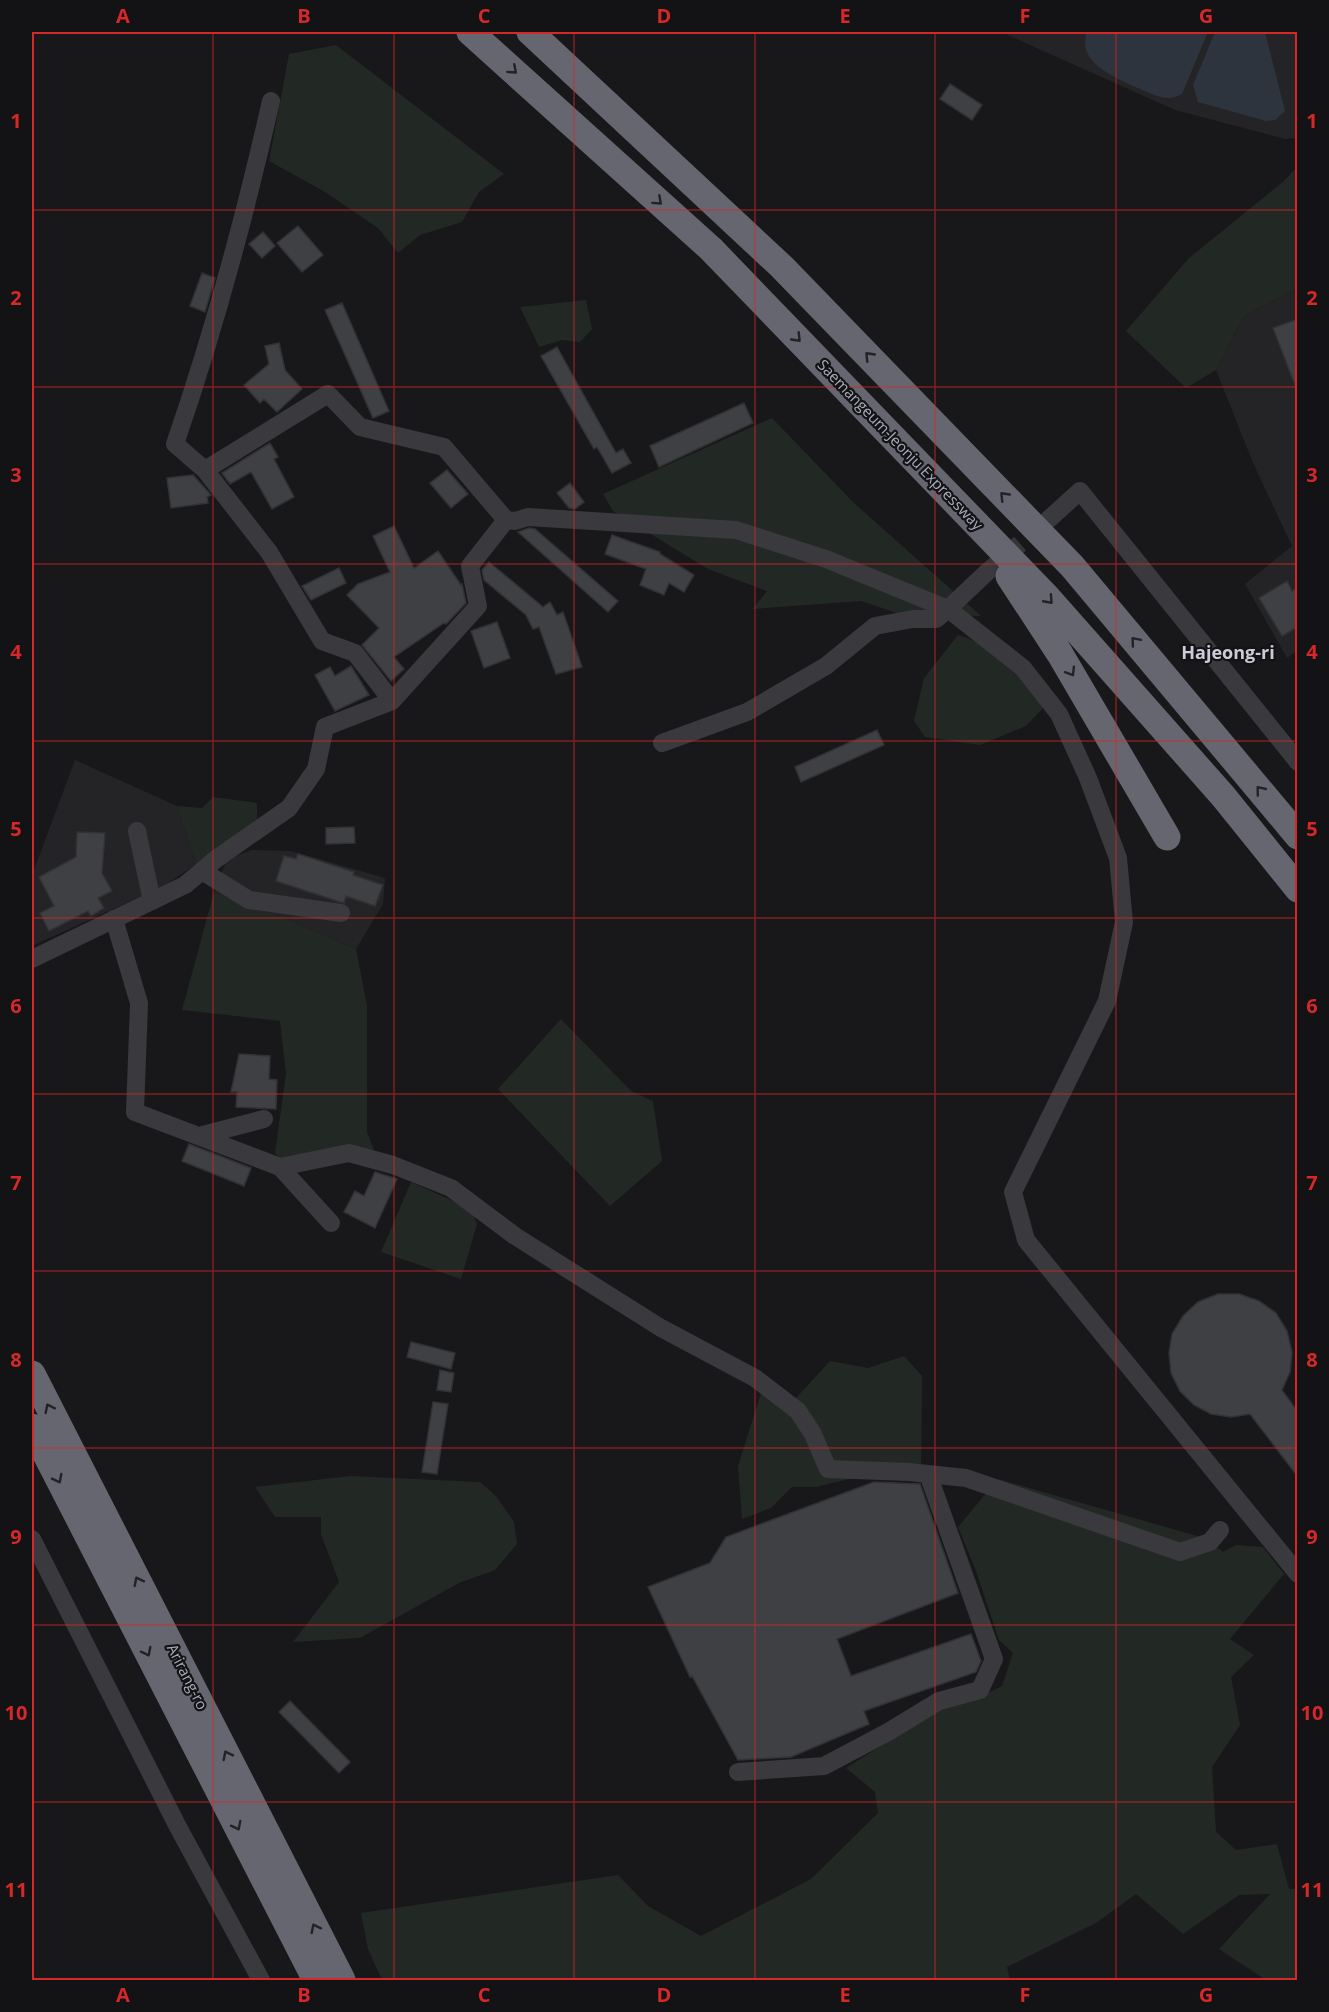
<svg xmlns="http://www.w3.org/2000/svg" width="1329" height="2012" font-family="'Open Sans',sans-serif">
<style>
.built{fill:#242426}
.green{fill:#222924}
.water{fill:#2e343d}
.building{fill:#3f4043;stroke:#323235;stroke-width:1.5}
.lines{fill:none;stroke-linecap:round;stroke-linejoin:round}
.minor-tunnel{stroke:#35353a;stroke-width:18;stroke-dasharray:18 9;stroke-linecap:butt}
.minor{stroke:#39393e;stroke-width:18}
.highway{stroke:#65666f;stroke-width:27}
.oneway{stroke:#232327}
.grid{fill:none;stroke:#d62828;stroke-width:1.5;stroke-opacity:0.55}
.labels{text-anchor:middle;stroke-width:4.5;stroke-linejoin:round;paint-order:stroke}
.street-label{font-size:15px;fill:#aaacb9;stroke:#131215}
.quarter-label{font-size:18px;font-weight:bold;fill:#cbccd5;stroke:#131215}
.neatline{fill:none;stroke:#d62828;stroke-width:2}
.grid-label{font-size:20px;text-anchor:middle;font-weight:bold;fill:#d62828}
</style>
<rect width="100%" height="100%" fill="#18171a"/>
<!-- built -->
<path class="built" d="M 1001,32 L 1297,32 L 1297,138 L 1285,139 L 1175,110 Z
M 1297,288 L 1298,650 L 1287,658 L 1245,584 L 1292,546 L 1253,463 L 1216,370 L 1244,316 Z
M 75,760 L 177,806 L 196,864 L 164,886 L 32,946 L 32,875 Z
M 252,850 L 291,851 L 385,878 L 383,904 L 356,949 L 289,920 L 214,892 L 227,859 Z"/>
<!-- green -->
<path class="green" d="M 336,45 L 504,174 L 479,192 L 462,222 L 420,235 L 398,253 L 378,228 L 325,192 L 269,161 L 289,54 Z
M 1297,167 L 1297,288 L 1244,316 L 1216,370 L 1186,388 L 1126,331 L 1189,258 L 1284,181 Z
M 586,300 L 592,329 L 580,342 L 562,340 L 539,347 L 520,307 Z
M 772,418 L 855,504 L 981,616 L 900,614 L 861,601 L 753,609 L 767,591 L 708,569 L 613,511 L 603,494 Z
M 958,635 C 991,643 1024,680 1046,705 L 1026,726 L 980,745 L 925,737 L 914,721 L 924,678 Z
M 213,797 L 257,803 L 257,821 L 196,864 L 177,806 L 202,808 Z
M 214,892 L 289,920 L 356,949 L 367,1006 L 367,1132 L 374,1150 L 341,1147 L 282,1160 L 275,1153 L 286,1074 L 280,1021 L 182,1010 Z
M 561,1019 L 631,1091 L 653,1101 L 662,1161 L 610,1206 L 498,1089 Z
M 411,1182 L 471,1209 L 477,1224 L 461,1279 L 381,1252 Z
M 904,1356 L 922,1376 L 921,1481 L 853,1478 L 816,1487 L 792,1487 L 771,1508 L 742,1519 L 738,1466 L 762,1390 L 796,1398 L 830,1361 L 868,1368 Z
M 350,1476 L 480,1482 L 496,1496 L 514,1522 L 517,1544 L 495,1570 L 459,1583 L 360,1638 L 293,1642 L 339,1582 L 321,1534 L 321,1517 L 275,1517 L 255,1487 Z
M 998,1479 L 1204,1538 L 1223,1552 L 1236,1545 L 1263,1547 L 1284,1574 L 1230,1639 L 1254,1655 L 1231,1677 L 1240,1725 L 1212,1767 L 1216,1832 L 1236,1850 L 1277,1844 L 1289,1889 L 1297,1889 L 1297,1980 L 1266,1980 L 1219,1949 L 1270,1894 L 1239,1895 L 1183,1934 L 1136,1894 L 1096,1923 L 1007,1967 L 1010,1980 L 382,1980 L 368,1949 L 361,1913 L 618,1875 L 648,1906 L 701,1936 L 811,1879 L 878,1813 L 875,1792 L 846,1768 L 949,1703 L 967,1703 L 1002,1686 L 1013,1653 L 999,1640 L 976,1571 L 958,1527 Z"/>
<!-- water -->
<path class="water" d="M 1087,32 L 1208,32 L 1182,94 C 1178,96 1173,98 1169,98 C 1157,98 1144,90 1133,86 C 1112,76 1076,61 1087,32 Z
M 1215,32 L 1265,32 L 1285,111 L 1275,120 L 1266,121 L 1198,102 L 1193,85 Z"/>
<!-- building -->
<path class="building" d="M 950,84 L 982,105 L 972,120 L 940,99 Z
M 298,226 L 323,255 L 302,272 L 277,243 Z
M 263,232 L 275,246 L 262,258 L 249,244 Z
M 202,273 L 215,278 L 205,312 L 190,306 Z
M 342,303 L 389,411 L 373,418 L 325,310 Z
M 1298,319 L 1298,385 L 1295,385 L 1273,328 Z
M 279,343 L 285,370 L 302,389 L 277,412 L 264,399 L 260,403 L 244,385 L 269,364 L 265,346 Z
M 557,347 L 616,453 L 623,449 L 631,463 L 612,473 L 597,447 L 594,449 L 541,356 Z
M 744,403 L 753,423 L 659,467 L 650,446 Z
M 270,443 L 278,457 L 274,459 L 294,497 L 272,509 L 251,472 L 230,484 L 222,473 Z
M 447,470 L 468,494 L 451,508 L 430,483 Z
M 193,475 L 211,495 L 207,497 L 208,503 L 171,508 L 167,478 Z
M 570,483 L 584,502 L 575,509 L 569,508 L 557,493 Z
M 394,526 L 414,568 L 438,551 L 461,585 L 462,584 L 466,603 L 446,624 L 444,623 L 394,657 L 404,669 L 391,681 L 362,645 L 379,628 L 347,595 L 358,584 L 390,572 L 373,536 Z
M 529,528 L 535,529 L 618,601 L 608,612 L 518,532 Z
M 612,535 L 660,552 L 660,554 L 694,575 L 684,592 L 669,583 L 664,595 L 640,585 L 646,569 L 605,554 Z
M 489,562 L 543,607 L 550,602 L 557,615 L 563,612 L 582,667 L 556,674 L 539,627 L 533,629 L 526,615 L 484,580 L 482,570 Z
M 339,568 L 346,583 L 311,600 L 302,586 Z
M 1287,581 L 1292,591 L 1298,588 L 1298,627 L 1282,636 L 1259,598 Z
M 497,622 L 510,658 L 484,668 L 471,631 Z
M 351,666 L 369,695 L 335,711 L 315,675 L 330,667 L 335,676 Z
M 877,730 L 884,745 L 801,782 L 795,767 Z
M 354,827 L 355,843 L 326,844 L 326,828 Z
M 77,832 L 105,833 L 102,873 L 112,891 L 98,898 L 104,908 L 91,916 L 88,911 L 49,931 L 40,913 L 54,906 L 39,877 L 76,857 Z
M 298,854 L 354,872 L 353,875 L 383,885 L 375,906 L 346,896 L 344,903 L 340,902 L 276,881 L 284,856 L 296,859 Z
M 239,1054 L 270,1056 L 269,1079 L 277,1080 L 276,1109 L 236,1107 L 237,1092 L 231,1092 Z
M 189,1144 L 251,1168 L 244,1186 L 182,1161 Z
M 375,1172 L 397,1179 L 375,1228 L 344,1212 L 355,1191 L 364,1196 Z
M 1218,1294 L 1239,1294 L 1259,1301 L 1276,1313 L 1287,1331 L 1292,1352 L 1290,1372 L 1282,1390 L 1298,1412 L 1298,1477 L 1250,1414 L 1231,1417 L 1211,1414 L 1194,1405 L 1180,1391 L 1171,1373 L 1169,1353 L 1172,1334 L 1183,1316 L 1198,1302 Z
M 411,1342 L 455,1353 L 451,1369 L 407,1357 Z
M 440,1370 L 454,1373 L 451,1392 L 437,1390 Z
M 433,1402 L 448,1404 L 437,1474 L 422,1472 Z
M 874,1482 L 920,1484 L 958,1593 L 837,1639 L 851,1676 L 971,1634 L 981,1661 L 976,1672 L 864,1711 L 869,1724 L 791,1757 L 738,1760 L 692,1676 L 690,1677 L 648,1587 L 710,1563 L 726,1537 Z
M 290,1701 L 350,1762 L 339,1773 L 279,1712 Z"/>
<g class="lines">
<!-- minor-tunnel -->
<path class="minor-tunnel" d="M 986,573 L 1044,523"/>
<!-- minor -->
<path class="minor" d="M 271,101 C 245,216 214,331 175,444 L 205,470 L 269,552 L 322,641 L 355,653 L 392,701
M 205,470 L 328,394 L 360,427 L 444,447 L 506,520
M 1049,519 L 1080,491 L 1298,762
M 662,743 L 747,712 L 826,666 L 875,626 L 913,619 L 936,619 L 948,609 L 1023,668 L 1059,714 L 1088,778 L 1118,858 L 1124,922 L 1107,1001 L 1013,1192 L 1026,1240 L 1298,1574
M 137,831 L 152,901
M 202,871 L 249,900 L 341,913
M 114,919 L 139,1003 L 135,1112 L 280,1167 L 349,1153 L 393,1165 L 451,1188 L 515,1236 L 661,1328 L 755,1378 L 798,1411 L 813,1434 L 828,1469 L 909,1472 L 966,1478 L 1180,1552 L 1210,1542 L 1220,1530
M 32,959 L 185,885 L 216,859 L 289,808 L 316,769 L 325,727 L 392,701 L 478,606 L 470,566 L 506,520 L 515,521 L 528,517 L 736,530 L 826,559 L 948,609 L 986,573
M 199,1136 L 264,1119
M 280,1167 L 331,1223
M 32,1539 L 178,1827 L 261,1980
M 738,1772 L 824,1766 L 888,1732 L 939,1701 L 980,1690 L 994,1659 L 928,1474"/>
<!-- highway -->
<path class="highway" d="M 470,32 L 711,249 L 1047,597 L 1223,796 L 1298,889
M 530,32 L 782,267 L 1072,566 L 1298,836
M 1009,576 L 1060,654 L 1167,837
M 32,1374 L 342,1980
M 32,1427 L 316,1980"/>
</g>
<!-- one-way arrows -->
<defs><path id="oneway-chevron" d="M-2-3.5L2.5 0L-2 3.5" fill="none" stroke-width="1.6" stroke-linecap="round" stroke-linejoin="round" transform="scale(1.5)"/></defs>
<g class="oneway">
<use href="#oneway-chevron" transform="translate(513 70) rotate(42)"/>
<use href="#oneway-chevron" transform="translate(658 201) rotate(42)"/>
<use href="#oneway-chevron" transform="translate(797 338) rotate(46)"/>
<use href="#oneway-chevron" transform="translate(869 356) rotate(-134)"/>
<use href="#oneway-chevron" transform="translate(1004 496) rotate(-134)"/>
<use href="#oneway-chevron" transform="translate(1049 600) rotate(48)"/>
<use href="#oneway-chevron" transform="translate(1135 641) rotate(-130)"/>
<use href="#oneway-chevron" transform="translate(1071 672) rotate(59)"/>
<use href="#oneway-chevron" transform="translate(1260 790) rotate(-129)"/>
<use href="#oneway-chevron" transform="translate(49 1408) rotate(-117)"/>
<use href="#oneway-chevron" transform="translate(58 1479) rotate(63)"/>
<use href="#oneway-chevron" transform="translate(138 1581) rotate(-117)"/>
<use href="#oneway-chevron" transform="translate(147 1652) rotate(63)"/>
<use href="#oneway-chevron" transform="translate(227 1755) rotate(-117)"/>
<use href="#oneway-chevron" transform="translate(237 1826) rotate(63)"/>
<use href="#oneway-chevron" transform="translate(315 1928) rotate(-117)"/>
</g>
<!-- grid -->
<path class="grid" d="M 213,32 L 213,1980M 394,32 L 394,1980M 574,32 L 574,1980M 755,32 L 755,1980M 935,32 L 935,1980M 1116,32 L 1116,1980M 32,210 L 1298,210M 32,387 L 1298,387M 32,564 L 1298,564M 32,741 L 1298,741M 32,918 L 1298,918M 32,1094 L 1298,1094M 32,1271 L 1298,1271M 32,1448 L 1298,1448M 32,1625 L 1298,1625M 32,1802 L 1298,1802"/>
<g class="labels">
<!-- street labels -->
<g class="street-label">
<text transform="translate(900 445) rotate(46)" y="5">Saemangeum-Jeonju Expressway</text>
<text transform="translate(187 1677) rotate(63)" y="5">Arirang-ro</text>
</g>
<!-- quarter labels -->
<g class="quarter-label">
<text x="1228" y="659">Hajeong-ri</text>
</g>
</g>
<!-- border -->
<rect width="1329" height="2012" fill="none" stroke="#131215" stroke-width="66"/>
<rect x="33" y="33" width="1263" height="1946" class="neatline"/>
<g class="grid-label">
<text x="123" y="23">A</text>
<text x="304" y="23">B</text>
<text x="484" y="23">C</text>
<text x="664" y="23">D</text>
<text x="845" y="23">E</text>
<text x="1025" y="23">F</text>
<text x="1206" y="23">G</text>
<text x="16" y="128">1</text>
<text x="1312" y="128">1</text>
<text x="16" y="305">2</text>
<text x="1312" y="305">2</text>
<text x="16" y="482">3</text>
<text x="1312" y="482">3</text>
<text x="16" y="659">4</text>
<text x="1312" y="659">4</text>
<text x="16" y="836">5</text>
<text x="1312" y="836">5</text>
<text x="16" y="1013">6</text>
<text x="1312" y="1013">6</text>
<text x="16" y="1190">7</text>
<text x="1312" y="1190">7</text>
<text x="16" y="1367">8</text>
<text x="1312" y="1367">8</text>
<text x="16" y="1544">9</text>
<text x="1312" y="1544">9</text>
<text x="16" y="1720">10</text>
<text x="1312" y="1720">10</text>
<text x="16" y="1897">11</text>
<text x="1312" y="1897">11</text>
<text x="123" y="2002">A</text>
<text x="304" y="2002">B</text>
<text x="484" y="2002">C</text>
<text x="664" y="2002">D</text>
<text x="845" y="2002">E</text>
<text x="1025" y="2002">F</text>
<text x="1206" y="2002">G</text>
</g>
</svg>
